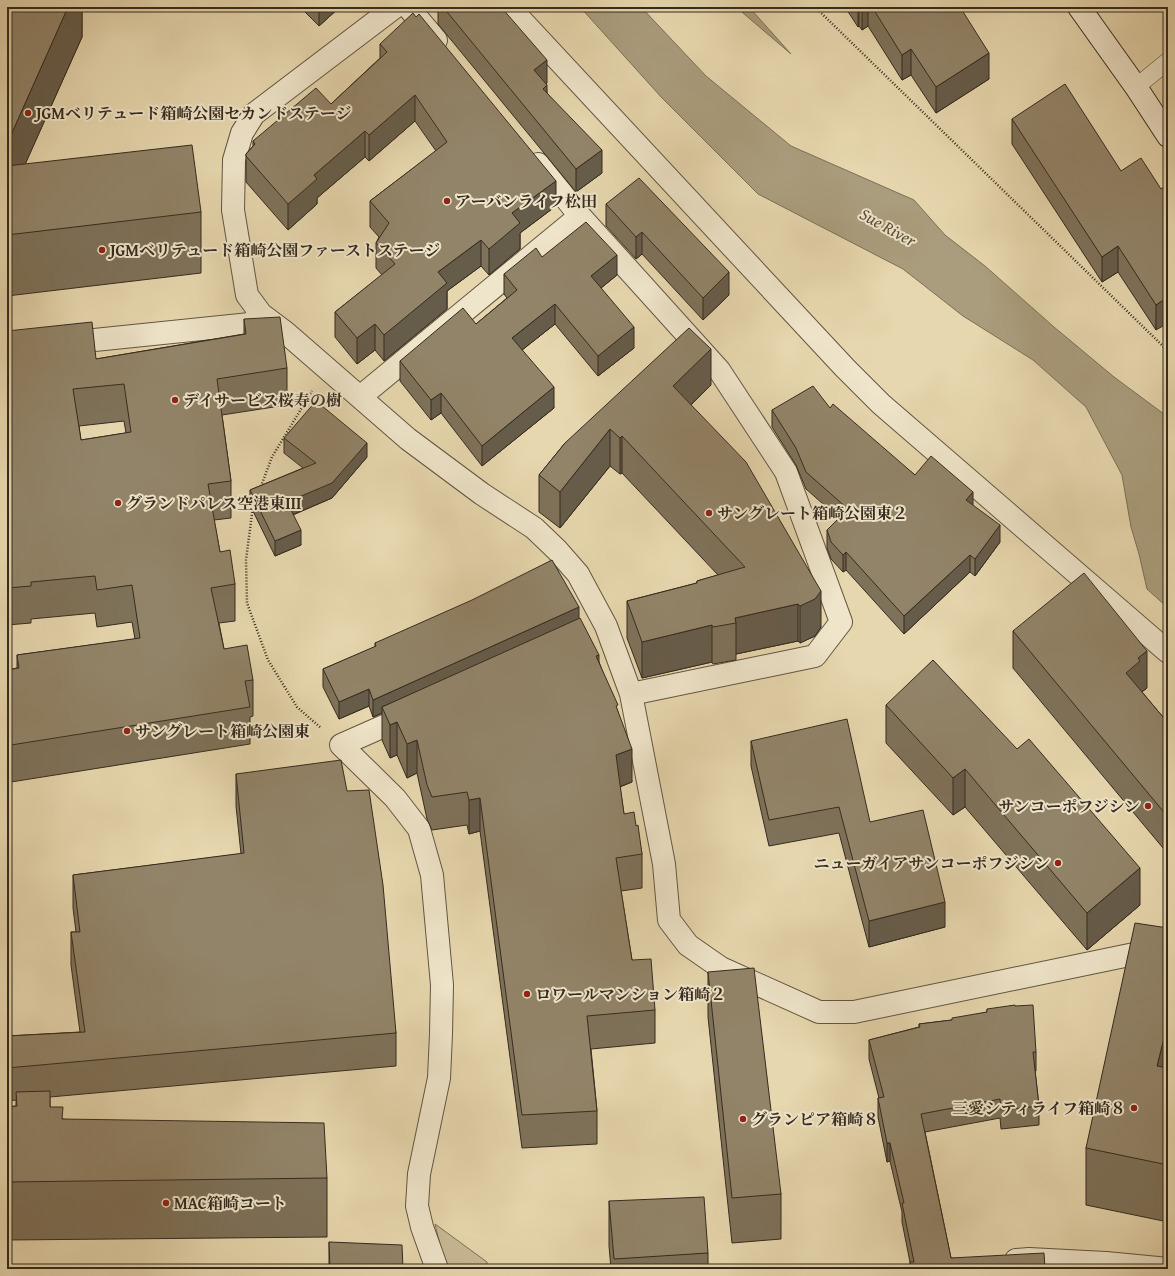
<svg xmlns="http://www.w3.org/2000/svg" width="1175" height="1276" font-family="'Gentium Book Plus','Noto Serif JP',serif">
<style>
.green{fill:#c9ba96;stroke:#7f725a}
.water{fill:#aa9d7d;stroke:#7b6f57}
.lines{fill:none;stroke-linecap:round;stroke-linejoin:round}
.lane-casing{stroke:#625643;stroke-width:18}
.street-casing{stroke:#625643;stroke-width:24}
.secondary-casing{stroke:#352b1f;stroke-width:24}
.path{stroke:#352b1f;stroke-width:2.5;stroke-dasharray:1 2;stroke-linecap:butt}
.lane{stroke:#efe5ca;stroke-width:17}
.street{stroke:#efe5ca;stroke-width:22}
.secondary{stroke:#efe5ca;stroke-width:22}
.wall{fill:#7e725a;stroke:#352b1f;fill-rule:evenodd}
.shaded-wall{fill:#665c4a;stroke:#352b1f}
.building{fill:#928469;stroke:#352b1f;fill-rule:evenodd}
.poi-dot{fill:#8f2418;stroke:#efe5ca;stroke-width:1.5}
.labels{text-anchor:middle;stroke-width:4;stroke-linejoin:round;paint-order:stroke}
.poi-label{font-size:16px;font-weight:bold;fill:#352b1f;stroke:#efe5ca;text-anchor:start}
.water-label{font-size:17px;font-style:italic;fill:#584d3b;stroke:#efe5ca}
</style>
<rect width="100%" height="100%" fill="#e7d7ae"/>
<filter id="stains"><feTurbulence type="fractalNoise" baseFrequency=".005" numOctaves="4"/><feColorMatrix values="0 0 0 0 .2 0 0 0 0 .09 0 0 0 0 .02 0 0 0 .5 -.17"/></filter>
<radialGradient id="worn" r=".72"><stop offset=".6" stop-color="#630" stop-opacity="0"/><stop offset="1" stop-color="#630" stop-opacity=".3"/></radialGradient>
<!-- green -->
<path class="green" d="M 435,1224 L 487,1262 L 487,1269 L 446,1269 Z"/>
<!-- water -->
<path class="water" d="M 580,7 L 641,7 L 706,76 L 791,146 L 914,200 L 945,235 L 985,266 L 1054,327 L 1114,377 L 1168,417 L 1168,608 L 1147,589 L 1139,554 L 1131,527 L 1122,475 L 1086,407 L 1033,360 L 963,316 L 903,269 L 758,194 L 662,98 Z
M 736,7 L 749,7 L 791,54 Z"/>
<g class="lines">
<!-- lane casing -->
<g class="lane-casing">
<path id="lane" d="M 1136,87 L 1168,61"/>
</g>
<!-- street casing -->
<g class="street-casing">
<path id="street" d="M 395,7 L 254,114 L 242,133 L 234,160 L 233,210 L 247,295 L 261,314 L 285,332 L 408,439 L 482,494 L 534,528 L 557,550 L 578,574 L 606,626 L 631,694 L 664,864 L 669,920 L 688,945 L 721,968 L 819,1012 L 854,1012 L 1168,947
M 408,7 L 436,40
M 509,7 L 845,368 L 881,404 L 1168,652
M 538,164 L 580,216 L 719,370 L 786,472 L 841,622 L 815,656 L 631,694
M 7,349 L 250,324 L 261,314
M 360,397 L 580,216
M 409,715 L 341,745 L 395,798 L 419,829 L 432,875 L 442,985 L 441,1034 L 439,1078 L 419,1174 L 417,1206 L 422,1227 L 437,1269
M 1016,1260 L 1029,1259 L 1106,1263 L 1168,1269"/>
</g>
<!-- secondary casing -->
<g class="secondary-casing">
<path id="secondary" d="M 1079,7 L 1136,87 L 1168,136"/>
</g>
<!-- path -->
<path class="path" d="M 815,7 L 1168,351
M 260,489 L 272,457 L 312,391
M 253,506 L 246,560 L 247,603 L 268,660 L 297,707 L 321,728"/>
<!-- lane -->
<use href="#lane" class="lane"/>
<!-- street -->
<use href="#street" class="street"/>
<!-- secondary -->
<use href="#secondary" class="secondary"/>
</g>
<!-- wall -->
<path class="wall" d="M 7,7 L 82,7 L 82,37 L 25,164 L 201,212 L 201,273 L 7,296 Z
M 300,7 L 340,7 L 319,26 Z
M 438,7 L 501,7 L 547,83 L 546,83 L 547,93 L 602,173 L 576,192 L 438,24 Z
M 845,7 L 960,7 L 989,79 L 936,113 L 911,75 L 902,80 L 868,26 L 862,30 L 859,26 L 858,27 Z
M 380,44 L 556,206 L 520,233 L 520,249 L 489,275 L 481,266 L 447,291 L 447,309 L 384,361 L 375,350 L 357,364 L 335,337 L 335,312 L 382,275 L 376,268 L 376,243 L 379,237 L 370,227 L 370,201 L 436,151 L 415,121 L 369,161 L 365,157 L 317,198 L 317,204 L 288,230 L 246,182 L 246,154 L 253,146 L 253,141 L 331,104 L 380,58 Z
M 1012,119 L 1121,171 L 1161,189 L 1156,330 L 1118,272 L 1102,282 L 1012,144 Z
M 606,204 L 729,295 L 703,320 L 642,254 L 636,259 L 606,226 Z
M 542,257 L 617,275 L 601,288 L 634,348 L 598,376 L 555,324 L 522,350 L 554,408 L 482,466 L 441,413 L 431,420 L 400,381 L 400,361 L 476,324 L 507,298 L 504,294 L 504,274 Z
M 244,319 L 287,368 L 287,405 L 222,415 L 231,481 L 231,518 L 214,520 L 220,552 L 235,584 L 235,621 L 219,623 L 224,649 L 253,680 L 253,716 L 250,717 L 250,744 L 11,782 L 7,758 L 7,670 L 17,668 L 17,655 L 135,639 L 132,622 L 97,627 L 95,613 L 31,619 L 31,623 L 7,625 L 7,331 L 96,359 L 244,334 ZM 124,421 L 126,433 L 81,440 L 79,426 Z
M 711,385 L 691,405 L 821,627 L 815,636 L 800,643 L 798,641 L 736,654 L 736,660 L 713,664 L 712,662 L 642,678 L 627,638 L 627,601 L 697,583 L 697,581 L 718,575 L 622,473 L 620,474 L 610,466 L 560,528 L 539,512 L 539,475 L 565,443 Z
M 830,408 L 915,475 L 973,505 L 1000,542 L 975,576 L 970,572 L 904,634 L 846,570 L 843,572 L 831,559 L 827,548 L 827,530 L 839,518 L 806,489 L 796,465 L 772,427 L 772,410 Z
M 284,438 L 367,457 L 332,498 L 293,515 L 301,545 L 275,556 L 250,505 L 250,490 L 303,468 L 284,453 Z
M 579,618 L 599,662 L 618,712 L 632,782 L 620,787 L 624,814 L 636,826 L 642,854 L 642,888 L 621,891 L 632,960 L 655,1010 L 655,1043 L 591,1049 L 597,1111 L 597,1144 L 522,1148 L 480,831 L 469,834 L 467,825 L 432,830 L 427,819 L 417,773 L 407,778 L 397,755 L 390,758 L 382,740 L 382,713 L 373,717 L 369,706 L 339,719 L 323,687 L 323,669 L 375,647 L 375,643 Z
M 1013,631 L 1147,688 L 1142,692 L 1168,723 L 1168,854 L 1013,668 Z
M 886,705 L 1140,905 L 1087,950 L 965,807 L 953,815 L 886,743 Z
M 751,741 L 870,822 L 945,927 L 869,947 L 839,833 L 769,846 L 751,766 Z
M 236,774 L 347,791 L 396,1033 L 396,1066 L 50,1097 L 50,1107 L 63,1119 L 327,1178 L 327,1237 L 7,1240 L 7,1107 L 16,1106 L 16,1100 L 7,1101 L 7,1036 L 80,1032 L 71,965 L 71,932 L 76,932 L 73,908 L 73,875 L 241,854 L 236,806 Z
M 1168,928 L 1168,1222 L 1086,1205 L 1086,1148 Z
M 708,972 L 781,1194 L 781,1239 L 732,1243 L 708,1017 Z
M 987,1009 L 1036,1052 L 1036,1071 L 1035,1071 L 1039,1106 L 1039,1125 L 1001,1129 L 1000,1118 L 925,1132 L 951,1258 L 1045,1269 L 910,1269 L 910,1262 L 902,1222 L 902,1212 L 890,1161 L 887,1162 L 878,1117 L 878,1098 L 879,1098 L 869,1059 L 869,1040 L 919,1027 L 919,1024 L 952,1020 L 987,1012 Z
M 609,1201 L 708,1253 L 708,1269 L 611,1269 L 609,1246 Z
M 329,1242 L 403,1269 L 329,1269 Z"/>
<!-- shaded-wall -->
<path class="shaded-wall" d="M 68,7 L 82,7 L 82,37 L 7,205 L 7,144 Z
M 319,7 L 340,7 L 319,26 Z
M 858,7 L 859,7 L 859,26 L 858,27 Z
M 862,7 L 868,7 L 868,26 L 862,30 Z
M 911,49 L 911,75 L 902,80 L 902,55 Z
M 989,53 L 989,79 L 936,113 L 936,87 Z
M 547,60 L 547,83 L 534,93 L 534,70 Z
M 547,85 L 547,107 L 543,89 Z
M 415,95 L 415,121 L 369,161 L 369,135 Z
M 365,131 L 365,157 L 317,198 L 317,204 L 288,230 L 288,204 L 314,175 Z
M 602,150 L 602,173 L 576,192 L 576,169 Z
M 556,181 L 556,206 L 520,233 L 520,249 L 489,275 L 489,249 L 512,213 Z
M 642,232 L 642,254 L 636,259 L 636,237 Z
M 481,240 L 481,266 L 447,291 L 447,309 L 384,361 L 384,335 L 438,272 Z
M 1118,246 L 1118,272 L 1102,282 L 1102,257 Z
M 617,255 L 617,275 L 591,296 L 591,276 Z
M 729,272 L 729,295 L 703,320 L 703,298 Z
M 1168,297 L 1168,323 L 1156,330 L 1156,305 Z
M 555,304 L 555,324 L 512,358 L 512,338 Z
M 375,324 L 375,350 L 357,364 L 357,338 Z
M 634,327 L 634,348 L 598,376 L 598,356 Z
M 711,349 L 711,385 L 673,422 L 673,386 Z
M 554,387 L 554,408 L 482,466 L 482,446 Z
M 441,393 L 441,413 L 431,420 L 431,400 Z
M 610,429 L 610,466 L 560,528 L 560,492 Z
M 622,436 L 622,473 L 620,474 L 620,438 Z
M 367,443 L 367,457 L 332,498 L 287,517 L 287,502 Z
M 973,492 L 973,509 L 966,500 Z
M 1000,525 L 1000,542 L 975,576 L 975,559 Z
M 301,530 L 301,545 L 275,556 L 275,541 Z
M 846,552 L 846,570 L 843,572 L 843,555 Z
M 970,555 L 970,572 L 904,634 L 904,616 Z
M 821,591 L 821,627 L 815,636 L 800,643 L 800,606 Z
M 798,604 L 798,641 L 736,654 L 736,623 L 735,618 Z
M 579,607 L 579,624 L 382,707 L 382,713 L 373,717 L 373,700 Z
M 712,625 L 712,662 L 642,678 L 642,642 Z
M 1147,651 L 1147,688 L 1140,693 L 1126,673 L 1138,658 Z
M 599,655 L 599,688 L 596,656 Z
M 369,689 L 369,706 L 339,719 L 339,702 Z
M 397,722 L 397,755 L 390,758 L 390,725 Z
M 417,740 L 417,773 L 407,778 L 407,744 Z
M 632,749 L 632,782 L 616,788 L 616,755 Z
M 965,769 L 965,807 L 953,815 L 953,778 Z
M 480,798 L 480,831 L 469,834 L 469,800 Z
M 1140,868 L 1140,905 L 1087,950 L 1087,913 Z
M 945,902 L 945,927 L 869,947 L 869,921 Z
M 1168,1022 L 1168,1078 L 1157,1066 Z
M 887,1143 L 890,1143 L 890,1161 L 887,1162 Z"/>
<!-- building -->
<path class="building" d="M 7,7 L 68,7 L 7,144 Z
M 443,7 L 501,7 L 547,60 L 534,70 L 547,85 L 543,89 L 602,150 L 576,169 Z
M 872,7 L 960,7 L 989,53 L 936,87 L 911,49 L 902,55 Z
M 413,13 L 416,17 L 419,14 L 556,181 L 512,213 L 520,223 L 489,249 L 481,240 L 438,272 L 447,283 L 384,335 L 375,324 L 357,338 L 335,312 L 395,264 L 376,243 L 389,223 L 370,201 L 447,142 L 415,95 L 369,135 L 365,131 L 314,175 L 317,179 L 288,204 L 246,156 L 246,154 L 255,144 L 253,141 L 316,88 L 331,104 L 387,52 L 380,44 Z
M 1065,84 L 1121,171 L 1141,158 L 1161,189 L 1168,184 L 1168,297 L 1156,305 L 1118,246 L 1102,257 L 1012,119 Z
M 192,145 L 201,212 L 7,235 L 7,166 Z
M 639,178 L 729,272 L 703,298 L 642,232 L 636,237 L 606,204 Z
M 586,222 L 617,255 L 591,276 L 634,327 L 598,356 L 555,304 L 512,338 L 554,387 L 482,446 L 441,393 L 431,400 L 400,361 L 463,308 L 476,324 L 517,290 L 504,274 L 536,248 L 542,257 Z
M 280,317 L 287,368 L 217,379 L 231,481 L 208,484 L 220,552 L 230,550 L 235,584 L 211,588 L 224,649 L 247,645 L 253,680 L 245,681 L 250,707 L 11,745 L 7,721 L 7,670 L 19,668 L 17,655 L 140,638 L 132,585 L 97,590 L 95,576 L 31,582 L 31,586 L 7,588 L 7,331 L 92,322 L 96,359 L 246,334 L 244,319 ZM 124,384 L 131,432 L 81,440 L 73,389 Z
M 689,328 L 711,349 L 673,386 L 746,462 L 821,591 L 815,599 L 800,606 L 798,604 L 735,618 L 736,623 L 713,627 L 712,625 L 642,642 L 627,601 L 697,583 L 697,581 L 745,567 L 622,436 L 620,438 L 610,429 L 560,492 L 539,475 L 565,443 Z
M 813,386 L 830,408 L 833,404 L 915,475 L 931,456 L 973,492 L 966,500 L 1000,525 L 975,559 L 970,555 L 904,616 L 846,552 L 843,555 L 831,542 L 827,530 L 848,509 L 806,472 L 796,448 L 772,410 Z
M 316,401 L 367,443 L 332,483 L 287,502 L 301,530 L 275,541 L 250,490 L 316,463 L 284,438 Z
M 552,560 L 579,607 L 373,700 L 369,689 L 339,702 L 323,669 L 376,646 L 375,643 L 472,600 Z
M 1084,573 L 1147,651 L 1138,658 L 1140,661 L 1126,673 L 1168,723 L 1168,817 L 1013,631 Z
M 580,618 L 599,655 L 596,656 L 618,705 L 616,706 L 632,749 L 616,755 L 624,814 L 634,812 L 636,826 L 638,825 L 642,854 L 616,858 L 632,960 L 651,959 L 655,1010 L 587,1016 L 597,1111 L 522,1115 L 480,798 L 469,800 L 467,792 L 432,797 L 427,785 L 417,740 L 407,744 L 397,722 L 390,725 L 382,707 Z
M 933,660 L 1017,749 L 1029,739 L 1140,868 L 1087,913 L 965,769 L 953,778 L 886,705 Z
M 847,719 L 870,822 L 923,810 L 945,902 L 869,921 L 839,807 L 769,820 L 751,741 Z
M 341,760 L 347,791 L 369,790 L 383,885 L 396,1033 L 7,1068 L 7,1036 L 85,1032 L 71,932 L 80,932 L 73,875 L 244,853 L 236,774 Z
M 1135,923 L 1168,928 L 1168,1022 L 1157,1066 L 1168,1068 L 1168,1165 L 1086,1148 Z
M 754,968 L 781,1194 L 732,1198 L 708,972 Z
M 1015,1005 L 1015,1006 L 1033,1005 L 1036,1052 L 1033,1052 L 1039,1106 L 1001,1110 L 1000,1099 L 921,1114 L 951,1258 L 1044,1253 L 1045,1269 L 911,1269 L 910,1262 L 914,1262 L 902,1203 L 904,1203 L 890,1143 L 887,1143 L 878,1098 L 884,1097 L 869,1040 L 920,1027 L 919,1024 L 952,1020 L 952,1018 L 987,1012 L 987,1009 Z
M 50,1091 L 50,1107 L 63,1107 L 62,1119 L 324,1123 L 327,1178 L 7,1182 L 7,1107 L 17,1106 L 16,1092 Z
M 704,1197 L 708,1253 L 614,1259 L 609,1201 Z
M 329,1242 L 402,1245 L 403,1269 L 330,1269 Z"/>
<!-- markers -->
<g class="poi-dot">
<circle cx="28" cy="113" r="4"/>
<circle cx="447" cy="201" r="4"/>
<circle cx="102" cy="250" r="4"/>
<circle cx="175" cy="400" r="4"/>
<circle cx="118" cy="503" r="4"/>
<circle cx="709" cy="513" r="4"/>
<circle cx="127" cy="731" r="4"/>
<circle cx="1148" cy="806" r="4"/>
<circle cx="1058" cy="863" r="4"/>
<circle cx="527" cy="994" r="4"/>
<circle cx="1134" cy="1108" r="4"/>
<circle cx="743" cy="1119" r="4"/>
<circle cx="166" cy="1203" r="4"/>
</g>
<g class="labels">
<!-- poi labels -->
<g class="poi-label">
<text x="36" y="119">JGMベリテュード箱崎公園セカンドステージ</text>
<text x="455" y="207">アーバンライフ松田</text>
<text x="110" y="256">JGMベリテュード箱崎公園ファーストステージ</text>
<text x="183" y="406">デイサービス桜寿の樹</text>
<text x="126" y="509">グランドパレス空港東Ⅲ</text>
<text x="717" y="519">サングレート箱崎公園東２</text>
<text x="135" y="737">サングレート箱崎公園東</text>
<text x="1140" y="812" text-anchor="end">サンコーポフジシン</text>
<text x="1050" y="869" text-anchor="end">ニューガイアサンコーポフジシン</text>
<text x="535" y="1000">ロワールマンション箱崎２</text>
<text x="1126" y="1114" text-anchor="end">三愛シティライフ箱崎８</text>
<text x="751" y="1125">グランピア箱崎８</text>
<text x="174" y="1209">MAC箱崎コート</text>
</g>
<!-- water labels -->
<g class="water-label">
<text transform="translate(888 227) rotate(29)" y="6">Sue River</text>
</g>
</g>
<!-- margin -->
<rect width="1175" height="1276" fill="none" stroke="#e7d7ae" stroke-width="24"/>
<rect x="8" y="8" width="1159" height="1260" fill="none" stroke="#352b1f" stroke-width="2"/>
<rect x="12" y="12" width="1151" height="1252" fill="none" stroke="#352b1f"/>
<rect width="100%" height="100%" filter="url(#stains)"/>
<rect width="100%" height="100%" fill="url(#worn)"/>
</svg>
